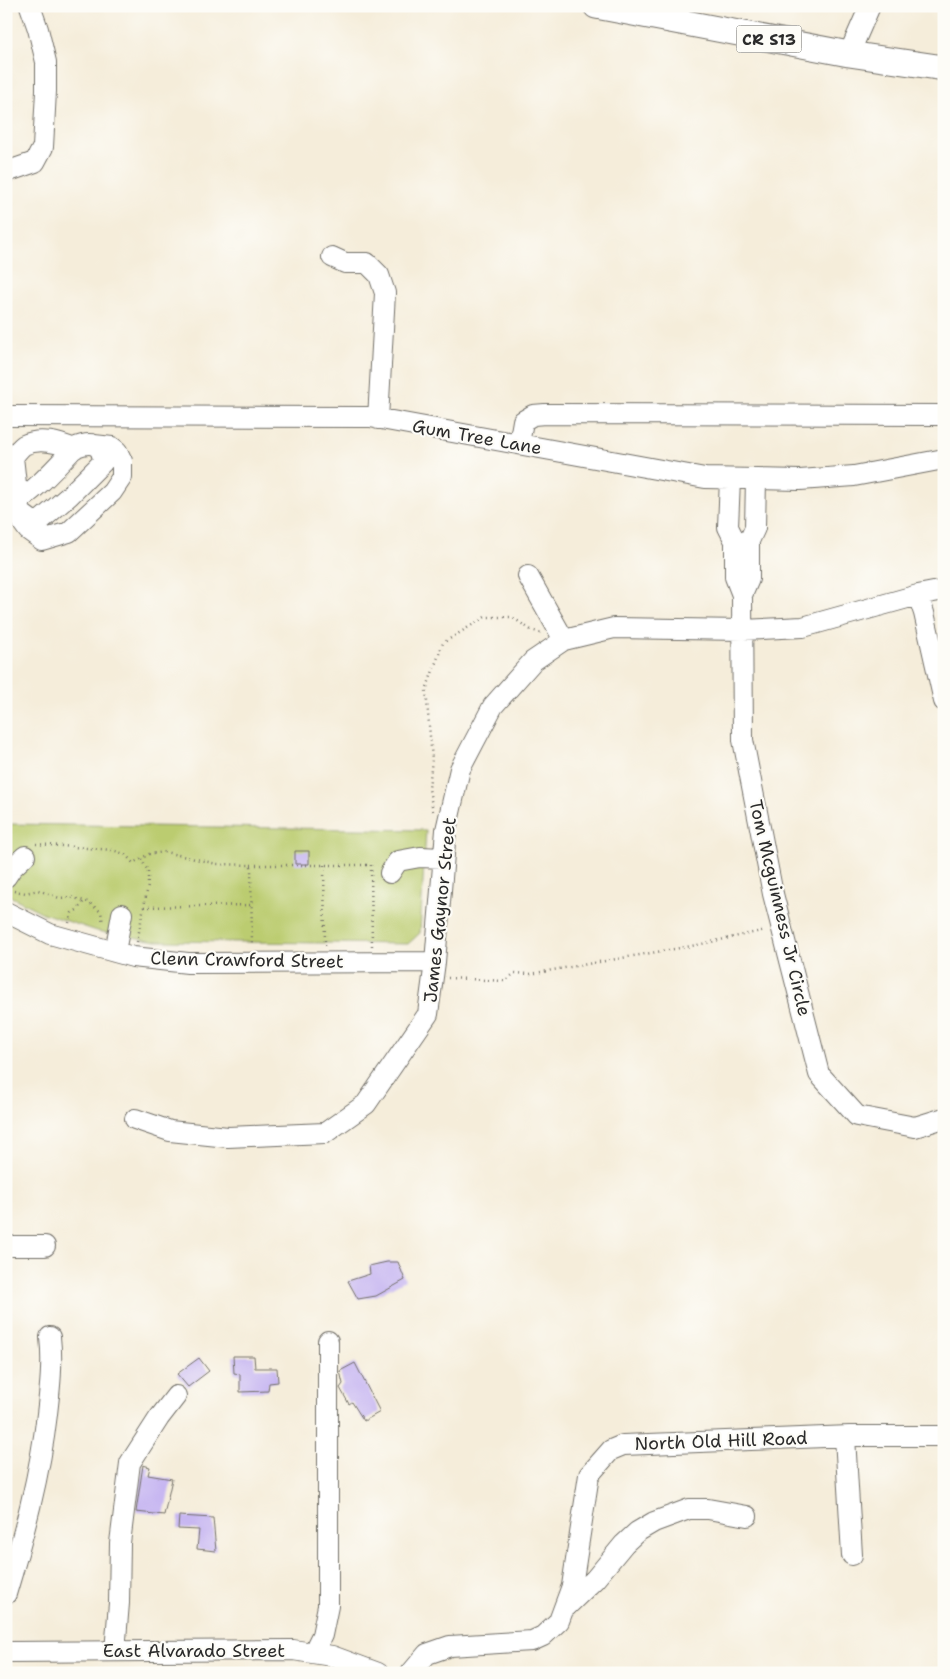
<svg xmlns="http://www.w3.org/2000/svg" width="950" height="1679" font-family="'Shantell Sans',sans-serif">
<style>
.green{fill:#bbcc6f;stroke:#737c4d}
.building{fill:#c5b4f1}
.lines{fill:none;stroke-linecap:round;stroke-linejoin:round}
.minor-casing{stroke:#726f68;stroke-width:22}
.major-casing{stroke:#726f68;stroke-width:27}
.path{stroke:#726f68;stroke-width:2.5;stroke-dasharray:1 4;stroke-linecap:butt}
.minor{stroke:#fff;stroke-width:20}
.major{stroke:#fff;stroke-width:25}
.labels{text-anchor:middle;stroke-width:4.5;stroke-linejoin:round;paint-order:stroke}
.shield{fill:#fdfcf7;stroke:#6a6a68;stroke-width:1}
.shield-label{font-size:16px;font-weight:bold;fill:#2b2b2b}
.street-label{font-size:18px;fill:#2b2b2b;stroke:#fdfcf7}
</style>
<rect width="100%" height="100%" fill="#fdfcf7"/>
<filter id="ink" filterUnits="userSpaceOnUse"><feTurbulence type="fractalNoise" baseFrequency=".02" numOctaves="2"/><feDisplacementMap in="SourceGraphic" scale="10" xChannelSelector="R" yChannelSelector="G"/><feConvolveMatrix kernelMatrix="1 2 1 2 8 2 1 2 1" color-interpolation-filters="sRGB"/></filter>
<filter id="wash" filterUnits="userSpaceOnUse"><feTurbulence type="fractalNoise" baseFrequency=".0096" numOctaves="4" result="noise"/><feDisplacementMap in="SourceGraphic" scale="20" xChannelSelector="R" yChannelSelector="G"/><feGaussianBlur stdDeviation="1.12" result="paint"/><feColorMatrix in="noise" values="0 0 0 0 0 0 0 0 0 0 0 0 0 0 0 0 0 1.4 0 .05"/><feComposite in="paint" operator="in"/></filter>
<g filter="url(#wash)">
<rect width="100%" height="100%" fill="#f5edda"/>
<!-- green -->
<path class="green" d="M 6,824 L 426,830 L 420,933 L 408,944 L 156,941 L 97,931 L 43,913 L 6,894 Z"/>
<g id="blocks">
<!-- building -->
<path class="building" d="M 295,851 L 309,851 L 309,864 L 295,864 Z
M 387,1262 L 398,1262 L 405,1280 L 376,1296 L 358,1299 L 348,1281 L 370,1274 L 369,1266 Z
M 233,1356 L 254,1356 L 255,1368 L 277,1368 L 278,1382 L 269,1383 L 268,1391 L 240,1392 L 240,1374 L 234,1373 Z
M 199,1358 L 209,1371 L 188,1387 L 177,1374 Z
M 355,1363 L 380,1412 L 364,1421 L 352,1402 L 349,1404 L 340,1388 L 343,1384 L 340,1371 Z
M 143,1465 L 150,1467 L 148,1475 L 172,1479 L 164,1515 L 136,1512 Z
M 179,1516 L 213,1518 L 216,1551 L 197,1549 L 199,1530 L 178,1529 Z"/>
</g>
</g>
<g filter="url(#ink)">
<use href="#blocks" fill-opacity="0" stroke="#726f68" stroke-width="1"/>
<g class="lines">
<!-- minor casing -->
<g class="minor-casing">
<path id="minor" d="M 849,54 L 870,6
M 6,172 L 35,162 L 43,147 L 46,91 L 46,62 L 38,29 L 30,6
M 332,257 L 345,263 L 367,263 L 379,275 L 385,293 L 378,419
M 6,416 L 370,417 L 705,478 L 800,480 L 854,476 L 944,459
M 519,444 L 523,421 L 533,415 L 545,414 L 944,415
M 730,479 L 728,527 L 735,541 L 735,577 L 742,595 L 743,740 L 773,894 L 819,1074 L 857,1116 L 915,1127 L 944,1118
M 6,505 C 23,505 62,461 74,448 C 90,441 102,442 103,462 L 69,496 L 40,521 L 32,521 L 10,505
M 10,505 L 16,484 L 13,457 C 16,453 20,448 24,445 C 40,437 59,443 74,449
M 17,515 L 28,530 L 42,540 L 69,532 L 112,492 L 122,477 L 122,461 L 117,451 L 112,447 L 94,445
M 528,576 L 564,640
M 742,595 L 749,579 L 749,541 L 755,528 L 756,479
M 918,595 L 924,613 L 944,701
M 390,873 L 398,861 L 420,857 L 443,858
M 6,877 L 12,868 L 25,856
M 6,912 L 50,934 L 133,957 L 188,963 L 435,962
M 115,952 L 122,914
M 135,1119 L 170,1131 L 228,1137 L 325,1133 L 366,1104 L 428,1014 L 435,962 L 446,830 L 460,769 L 493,706 L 533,661 L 564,640 L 614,628 L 743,630 L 803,627 L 918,595 L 944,590
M 6,1246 L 45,1246
M 845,1437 L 852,1555
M 6,1594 C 24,1534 40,1475 47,1414 C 50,1388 53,1363 50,1337
M 566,1607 L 595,1579 L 624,1544 L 637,1532 L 654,1522 L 689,1509 L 708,1509 L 747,1516
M 115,1651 L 119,1603 L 120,1543 L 130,1463 L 159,1418 L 176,1396
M 6,1652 L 293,1650 L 332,1656 L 378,1673
M 313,1653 L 322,1635 L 328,1606 L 328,1341
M 411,1673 L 427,1654 L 450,1646 L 532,1641 L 543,1636 L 559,1621 L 572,1586 L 589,1475 L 611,1450 L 623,1445 L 850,1436 L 944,1436"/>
</g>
<!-- major casing -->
<g class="major-casing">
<path id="major" d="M 596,6 L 849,54 L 944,68"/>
</g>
<!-- path -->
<path class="path" d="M 433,811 L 429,789 L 432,759 L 426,690 L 443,643 L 485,617 L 512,617 L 531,630 L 541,633
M 36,844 L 112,850 L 125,854 L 133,863 L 149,854 L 165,852 L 217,864 L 251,865 L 252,946
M 251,865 L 371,865 L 372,946
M 324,865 L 325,946
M 14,891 L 26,893 L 38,890 L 59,898 L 70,897 L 88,902 L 101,912 L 103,923
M 144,907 L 251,905
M 69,923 L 72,913 L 77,910 L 84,901
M 137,942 L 148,886 L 148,871 L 141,859
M 448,978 L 505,981 L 515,973 L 530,974 L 697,945 L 766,930"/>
<!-- minor -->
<use href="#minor" class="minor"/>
<!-- major -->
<use href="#major" class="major"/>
</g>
</g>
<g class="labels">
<!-- shield labels -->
<rect class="shield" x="736.5" y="25.5" width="65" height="27" rx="4"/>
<g class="shield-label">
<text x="769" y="45">CR S13</text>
</g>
<!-- street labels -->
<g class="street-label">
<text transform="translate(477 437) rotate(10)" y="6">Gum Tree Lane</text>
<text transform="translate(780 908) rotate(77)" y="6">Tom Mcguinness Jr Circle</text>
<text transform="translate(440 910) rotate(-84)" y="6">James Gaynor Street</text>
<text transform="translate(247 960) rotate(1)" y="6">Clenn Crawford Street</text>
<text transform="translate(721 1441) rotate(-2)" y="6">North Old Hill Road</text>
<text x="194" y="1657">East Alvarado Street</text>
</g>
</g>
<!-- margin -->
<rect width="950" height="1679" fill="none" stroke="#fdfcf7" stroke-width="25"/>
</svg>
